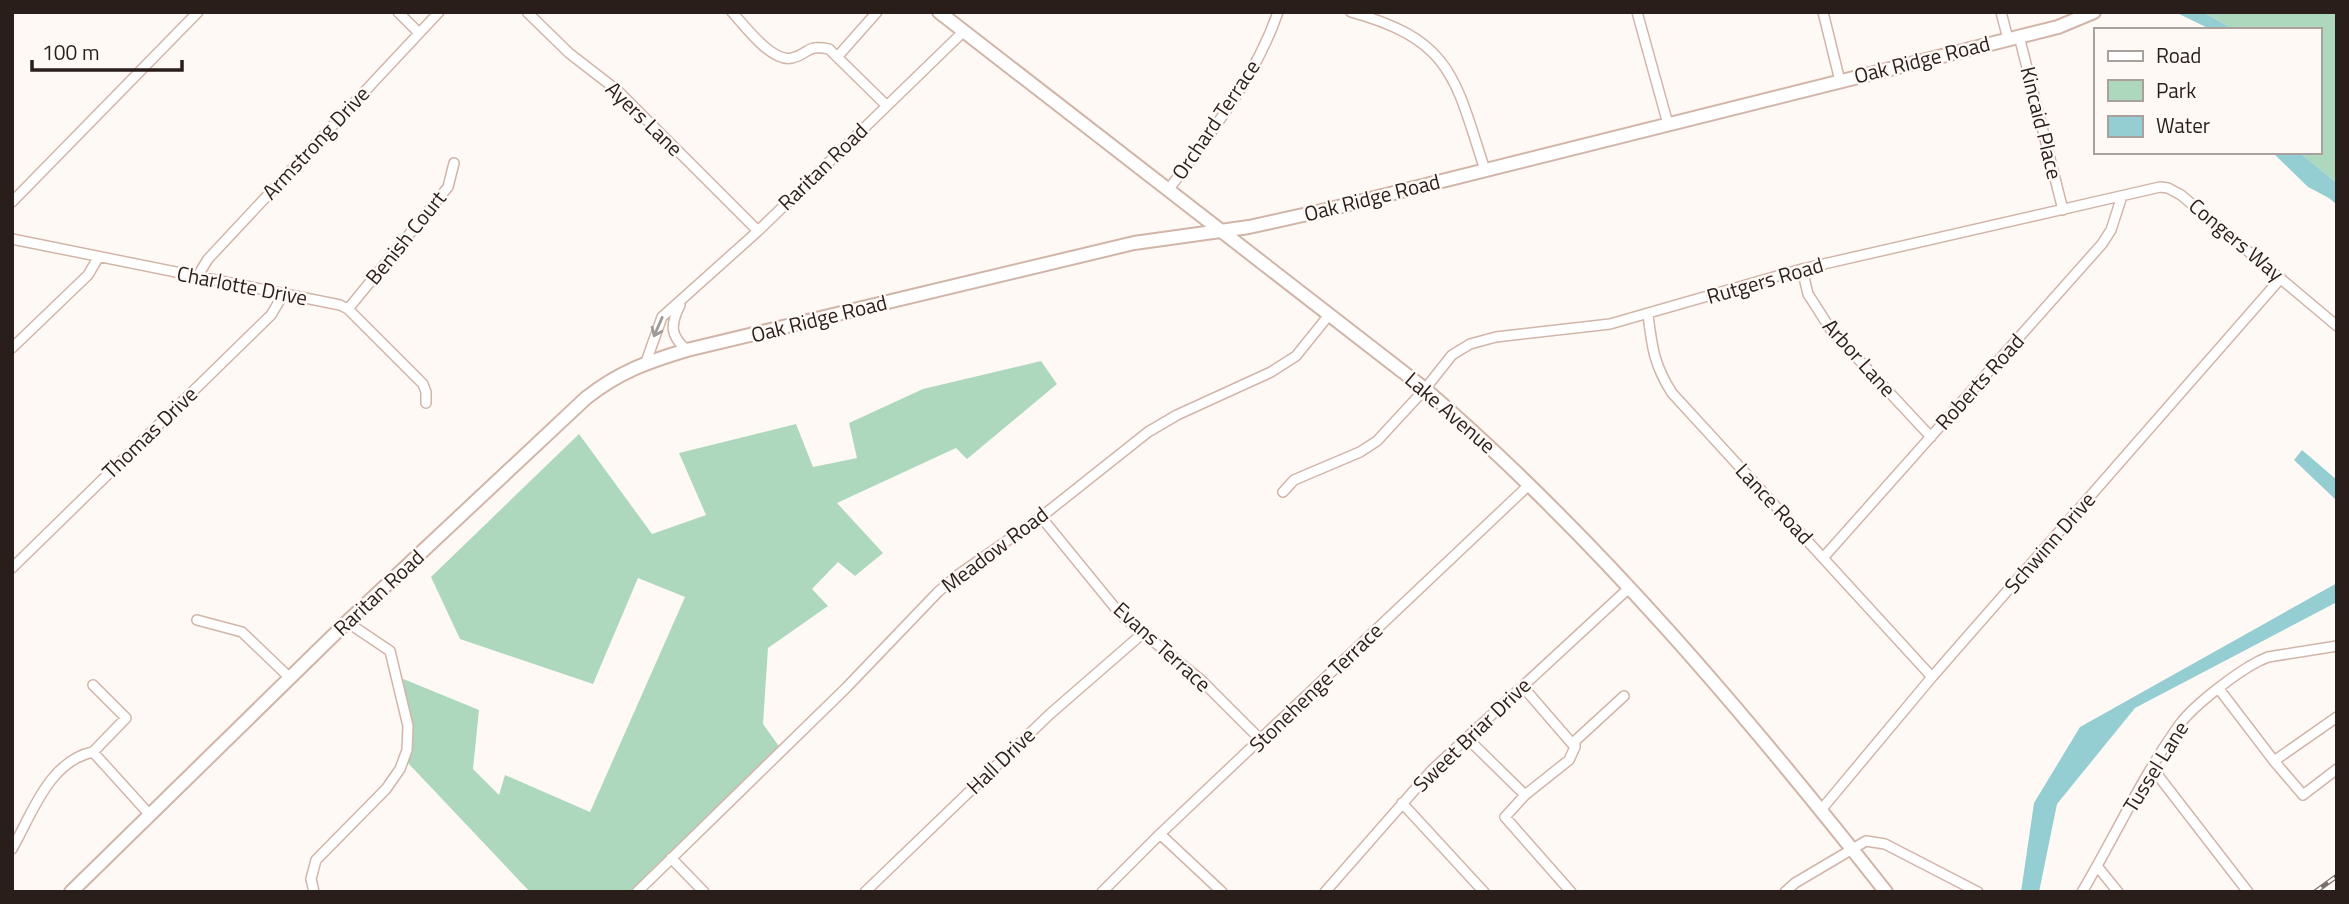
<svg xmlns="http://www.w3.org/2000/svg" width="2349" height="904" font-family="'Titillium Web',sans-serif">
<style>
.green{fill:#add8be}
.water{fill:#94ced2}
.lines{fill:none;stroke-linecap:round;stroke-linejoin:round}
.street-casing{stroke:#d2b5a9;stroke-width:12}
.secondary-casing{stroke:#d2b5a9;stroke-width:16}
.street{stroke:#fff;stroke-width:9}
.secondary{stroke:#fff;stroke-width:12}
.rail-casing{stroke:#786f6c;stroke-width:5}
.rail{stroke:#fff9f6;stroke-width:2.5;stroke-dasharray:8;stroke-linecap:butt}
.oneway{stroke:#9f9a98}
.labels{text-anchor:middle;stroke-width:5;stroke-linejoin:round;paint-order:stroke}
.street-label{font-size:21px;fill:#291e1a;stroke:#fff9f6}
</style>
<rect width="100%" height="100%" fill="#fff9f6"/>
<!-- green -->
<path class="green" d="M 2203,12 L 2337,12 L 2337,183 L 2299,152 L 2319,152 L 2319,30 L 2235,30 Z
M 1041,361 L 1057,384 L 967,459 L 956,448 L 837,503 L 883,553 L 855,576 L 838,562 L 812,589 L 828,606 L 768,648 L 763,724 L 781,749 L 634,892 L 530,892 L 408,763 L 396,676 L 479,710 L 473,769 L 499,795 L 505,775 L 590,812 L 685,597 L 638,578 L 593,684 L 460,639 L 431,577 L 579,434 L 652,534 L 706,515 L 679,453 L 796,424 L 813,467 L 857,458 L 849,423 L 923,389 Z"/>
<!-- water -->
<path class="water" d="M 2175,12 L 2203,12 L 2235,30 L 2212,30 Z
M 2272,152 L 2299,152 L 2337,183 L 2337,205 L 2329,198 L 2308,187 Z
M 2302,450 L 2337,480 L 2337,501 L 2294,460 Z
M 2337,583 L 2337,602 L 2135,708 L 2057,804 L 2039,892 L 2021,892 L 2034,803 L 2080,727 Z"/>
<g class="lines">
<!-- street casing -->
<g class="street-casing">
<path id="street" d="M 398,12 L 419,33
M 527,12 L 569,53 L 618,91 L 758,231
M 732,12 C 745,26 772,63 792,58 C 810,54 805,44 829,49 L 887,106
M 1351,12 C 1453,40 1455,79 1485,170
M 1637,12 L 1668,124
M 1823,12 L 1840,81
M 2001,12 L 2008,39
M 2019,36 L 2063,210
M 838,56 L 877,12
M 1169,189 C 1210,133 1255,79 1278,12
M 12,202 L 198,12
M 12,239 L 340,305 L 348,309 L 423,384 L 426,392 L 426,403
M 1802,269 L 1808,294 L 1831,330 L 1931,437
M 197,277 L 208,259 L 439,12
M 680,305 C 670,325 670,336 687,350
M 348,309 L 448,187 L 454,163
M 1648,315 C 1652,347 1654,365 1672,393 L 1932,677
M 12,348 L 88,275 L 98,258
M 646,362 L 662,317 L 758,231 L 963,32
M 1283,492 L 1294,480 L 1360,452 L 1377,441 L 1425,389 L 1452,355 L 1470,344 L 1496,337 L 1610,324 L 1802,269 L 2160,187 L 2168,188 L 2181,195 L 2337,326
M 1041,517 L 1121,615 L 1201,680 L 1261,740
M 1823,558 L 2102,244 L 2111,230 L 2122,196
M 12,568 L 271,315 L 283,295
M 197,620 L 242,632 L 290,678
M 1523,687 L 1575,747
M 2219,689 L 2274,761
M 2337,717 L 2274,761 L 2303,795 L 2337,769
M 1467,738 L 1525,795
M 93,752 L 126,718 L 93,685
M 2153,769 L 2248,892
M 1402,803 L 1484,892
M 1821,810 L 1932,677 L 2281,278
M 1160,834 L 1222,892
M 12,849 C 32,814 49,761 93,752 L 150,815
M 671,858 L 704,892
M 2097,866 L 2118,892
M 314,892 L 311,879 L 316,860 L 386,789 L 400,769 L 407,750 L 408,726 L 390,651 L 347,622
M 637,892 L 846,688 L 938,592 L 958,575 L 1041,517 L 1148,432 L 1177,415 L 1271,372 L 1296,356 L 1329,315
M 865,892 L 1050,714 L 1142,634
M 1102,892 L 1160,834 L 1530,484
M 1325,892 L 1432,770 L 1629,588
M 1571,892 L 1505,817 L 1525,795 L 1569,760 L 1575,747 L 1575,741 L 1624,696
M 1785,892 L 1795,883 L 1866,841 L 1885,844 L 1978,892
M 2082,892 C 2114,838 2143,775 2180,724 C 2194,705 2237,672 2259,661 L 2268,657 L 2337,646"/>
</g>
<!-- secondary casing -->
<g class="secondary-casing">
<path id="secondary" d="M 939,12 L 1425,389 C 1597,538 1745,713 1886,892
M 71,892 L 347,622 L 586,398 C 619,372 647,362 687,350 L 1134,243 L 1249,227 L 1330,209 L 2058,27 L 2094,12"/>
</g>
<!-- street -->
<use href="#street" class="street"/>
<!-- secondary -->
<use href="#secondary" class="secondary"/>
<!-- rail casing -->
<g class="rail-casing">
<path id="rail" d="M 2315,892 L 2337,876"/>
</g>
<!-- rail -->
<use href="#rail" class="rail"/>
</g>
<!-- one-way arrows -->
<defs><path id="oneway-shaft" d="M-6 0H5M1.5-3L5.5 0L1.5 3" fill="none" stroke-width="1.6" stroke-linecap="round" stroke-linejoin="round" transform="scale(1.75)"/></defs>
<use class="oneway" href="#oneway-shaft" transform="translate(658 327) rotate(114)"/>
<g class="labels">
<!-- street labels -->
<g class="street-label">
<text transform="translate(1922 60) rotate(-14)" y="7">Oak Ridge Road</text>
<text transform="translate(644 119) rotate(44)" y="7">Ayers Lane</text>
<text transform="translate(1216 120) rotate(-56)" y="7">Orchard Terrace</text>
<text transform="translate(2041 123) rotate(76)" y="7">Kincaid Place</text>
<text transform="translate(316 143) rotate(-47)" y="7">Armstrong Drive</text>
<text transform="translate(823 167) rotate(-44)" y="7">Raritan Road</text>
<text transform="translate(1372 198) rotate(-14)" y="7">Oak Ridge Road</text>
<text transform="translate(406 238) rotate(-51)" y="7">Benish Court</text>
<text transform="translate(2236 240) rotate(40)" y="7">Congers Way</text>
<text transform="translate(1765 281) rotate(-16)" y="7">Rutgers Road</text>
<text transform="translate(242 286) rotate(11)" y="7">Charlotte Drive</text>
<text transform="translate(819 319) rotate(-14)" y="7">Oak Ridge Road</text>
<text transform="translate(1859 358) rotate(48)" y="7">Arbor Lane</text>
<text transform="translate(1980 382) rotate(-48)" y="7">Roberts Road</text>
<text transform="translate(1450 413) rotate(41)" y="7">Lake Avenue</text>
<text transform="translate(150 433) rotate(-44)" y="7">Thomas Drive</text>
<text transform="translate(1774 504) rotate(47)" y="7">Lance Road</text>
<text transform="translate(2050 543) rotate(-49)" y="7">Schwinn Drive</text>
<text transform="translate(995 550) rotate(-37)" y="7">Meadow Road</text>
<text transform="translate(379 593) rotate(-43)" y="7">Raritan Road</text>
<text transform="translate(1162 647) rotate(42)" y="7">Evans Terrace</text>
<text transform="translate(1316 688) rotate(-44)" y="7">Stonehenge Terrace</text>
<text transform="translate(1472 735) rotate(-44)" y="7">Sweet Briar Drive</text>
<text transform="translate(1001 761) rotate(-44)" y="7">Hall Drive</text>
<text transform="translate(2156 767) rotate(-58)" y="7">Tussel Lane</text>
</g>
</g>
<!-- border -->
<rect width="2349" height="904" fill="none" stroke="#291e1a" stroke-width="28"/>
<!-- legend -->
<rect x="2094" y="28" width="228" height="126" fill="#fff9f6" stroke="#a9a19e" stroke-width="2"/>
<rect x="2108" y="51" width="35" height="10" fill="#ffffff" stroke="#a9a19e" stroke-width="2"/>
<text x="2156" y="63" font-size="21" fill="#291e1a">Road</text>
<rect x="2108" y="80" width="35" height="21" fill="#add8be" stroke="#a9a19e" stroke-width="2"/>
<text x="2156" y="98" font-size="21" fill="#291e1a">Park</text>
<rect x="2108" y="116" width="35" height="21" fill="#94ced2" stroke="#a9a19e" stroke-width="2"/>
<text x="2156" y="133" font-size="21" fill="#291e1a">Water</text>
<!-- scale -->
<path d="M32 60v10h150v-10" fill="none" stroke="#291e1a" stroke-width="3.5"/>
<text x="42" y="60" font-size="21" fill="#291e1a" stroke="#fff9f6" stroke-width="5" paint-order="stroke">100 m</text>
</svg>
